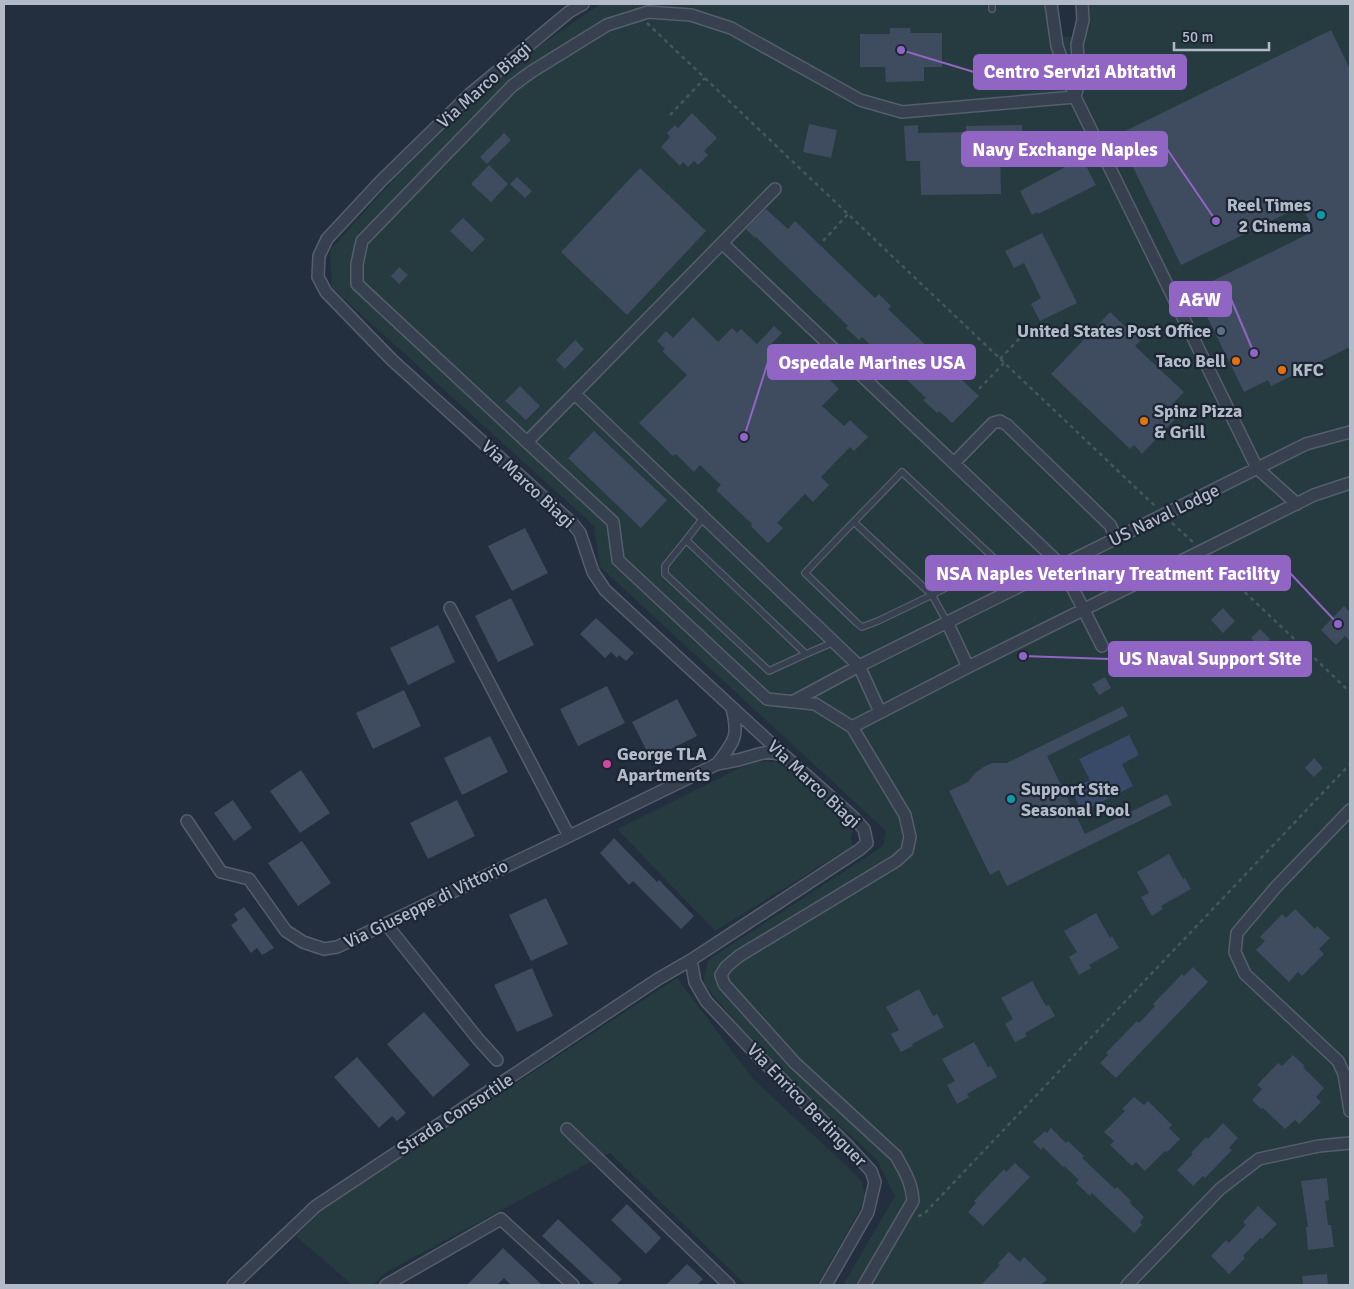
<svg xmlns="http://www.w3.org/2000/svg" width="1354" height="1289" font-family="Signika,sans-serif">
<style>
.green{fill:#253b3f}
.water{fill:#384a68}
.building{fill:#3f4b5e}
.lines{fill:none;stroke-linecap:round;stroke-linejoin:round}
.service-casing{stroke:#555e6c;stroke-width:8}
.minor-casing{stroke:#555e6c;stroke-width:14}
.path{stroke:#43585c;stroke-width:2.5;stroke-dasharray:4 4;stroke-linecap:butt}
.service{stroke:#37404e;stroke-width:5.5}
.minor{stroke:#37404e;stroke-width:11}
.culture-dot{fill:#0f9aa8;stroke:#1c2533;stroke-width:2}
.service-dot{fill:#5c6f8a;stroke:#1c2533;stroke-width:2}
.food-dot{fill:#e8710a;stroke:#1c2533;stroke-width:2}
.hotel-dot{fill:#d1479c;stroke:#1c2533;stroke-width:2}
.labels{text-anchor:middle;stroke-width:4.5;stroke-linejoin:round;paint-order:stroke}
.street-label{font-size:18px;fill:#b3bbc9;stroke:#1c2533}
.poi-label{font-size:18px;font-weight:bold;fill:#b3bbc9;stroke:#1c2533;text-anchor:start}
.leader{fill:none;stroke:#9165c3;stroke-width:2}
.callout-dot{fill:#9165c3;stroke:#1c2533;stroke-width:2}
.callout{fill:#9165c3;stroke:#9165c3;stroke-width:2}
.callout-label{font-size:19px;text-anchor:middle;font-weight:bold;fill:#fff}
</style>
<rect width="100%" height="100%" fill="#232e3e"/>
<!-- green -->
<path class="green" d="M 600,4 L 1055,4 L 1057,37 L 1081,36 L 1079,4 L 1350,4 L 1350,1285 L 843,1285 L 895,1196 L 877,1160 L 771,1063 L 703,983 L 708,960 L 883,846 L 886,831 L 600,567 L 594,526 L 332,288 L 330,250 L 402,170 L 512,65 Z
M 754,761 L 776,762 L 786,767 L 854,828 L 851,837 L 853,846 L 715,931 L 617,829 Z
M 677,978 L 754,1080 L 847,1166 L 862,1182 L 865,1196 L 861,1208 L 817,1285 L 746,1285 L 610,1153 L 587,1164 L 383,1274 L 373,1285 L 352,1285 L 296,1236 L 322,1210 Z"/>
<!-- water -->
<path class="water" d="M 1129,735 L 1139,755 L 1122,764 L 1133,786 L 1082,812 L 1071,789 L 1090,780 L 1079,759 Z"/>
<!-- building -->
<path class="building" d="M 890,28 L 910,28 L 911,33 L 942,33 L 942,67 L 924,67 L 924,81 L 886,82 L 885,67 L 860,67 L 860,34 L 890,34 Z
M 1331,30 L 1350,69 L 1350,347 L 1271,386 L 1268,380 L 1244,392 L 1194,290 L 1314,231 L 1302,206 L 1181,265 L 1117,135 Z
M 692,113 L 717,138 L 704,151 L 708,155 L 698,165 L 694,161 L 688,167 L 683,162 L 680,166 L 661,147 L 670,137 L 667,133 L 675,125 L 678,128 Z
M 809,124 L 837,130 L 831,158 L 803,152 Z
M 918,125 L 918,133 L 966,132 L 966,126 L 1022,125 L 1023,149 L 1027,149 L 1027,161 L 1005,162 L 1000,151 L 1001,194 L 921,195 L 920,161 L 906,161 L 904,126 Z
M 504,133 L 511,140 L 487,164 L 480,157 Z
M 1082,158 L 1096,185 L 1038,214 L 1037,212 L 1032,215 L 1020,191 Z
M 489,165 L 508,184 L 491,202 L 471,184 Z
M 640,168 L 706,231 L 627,315 L 561,252 Z
M 517,177 L 532,191 L 525,198 L 510,184 Z
M 766,209 L 788,229 L 795,221 L 875,298 L 879,294 L 891,306 L 888,309 L 979,396 L 952,423 L 939,411 L 937,413 L 923,400 L 926,398 L 862,337 L 859,340 L 846,328 L 848,326 L 756,237 L 755,238 L 746,229 Z
M 463,218 L 485,239 L 472,252 L 450,231 Z
M 1042,233 L 1077,303 L 1040,321 L 1031,304 L 1041,298 L 1024,263 L 1014,268 L 1005,251 Z
M 399,267 L 408,275 L 399,284 L 391,276 Z
M 1110,312 L 1130,331 L 1132,329 L 1142,339 L 1135,346 L 1184,392 L 1166,411 L 1175,419 L 1142,454 L 1134,445 L 1130,449 L 1051,374 Z
M 693,317 L 718,342 L 732,328 L 737,333 L 741,329 L 757,344 L 774,326 L 782,333 L 770,345 L 800,374 L 812,362 L 839,389 L 822,406 L 844,426 L 850,420 L 868,437 L 854,451 L 850,447 L 821,477 L 829,485 L 813,502 L 805,494 L 777,523 L 783,528 L 768,543 L 751,526 L 752,524 L 716,490 L 721,485 L 700,465 L 694,472 L 676,454 L 673,456 L 639,423 L 687,375 L 662,351 L 665,349 L 657,341 L 666,331 L 673,338 Z
M 575,340 L 584,349 L 565,369 L 556,360 Z
M 520,386 L 540,406 L 526,420 L 505,401 Z
M 594,431 L 667,500 L 641,528 L 568,458 Z
M 525,528 L 548,573 L 512,591 L 488,546 Z
M 511,598 L 534,645 L 498,662 L 475,616 Z
M 1344,606 L 1350,612 L 1350,641 L 1345,636 L 1336,645 L 1321,630 Z
M 1223,608 L 1235,621 L 1223,633 L 1211,620 Z
M 596,618 L 634,653 L 626,661 L 619,655 L 617,658 L 611,652 L 605,658 L 580,634 Z
M 438,625 L 455,662 L 408,685 L 390,648 Z
M 1260,629 L 1270,639 L 1261,648 L 1251,638 Z
M 1105,677 L 1111,688 L 1099,695 L 1092,684 Z
M 607,686 L 625,723 L 578,746 L 560,709 Z
M 404,690 L 421,726 L 373,749 L 356,713 Z
M 677,699 L 697,736 L 651,759 L 632,722 Z
M 1123,706 L 1128,716 L 1047,756 L 1085,834 L 1167,794 L 1172,805 L 1007,886 L 999,870 L 990,875 L 949,791 L 968,782 L 975,773 L 985,766 L 992,763 L 1007,763 Z
M 490,736 L 508,772 L 462,795 L 444,758 Z
M 1314,758 L 1323,768 L 1314,777 L 1305,768 Z
M 301,770 L 330,813 L 300,833 L 270,791 Z
M 233,800 L 252,828 L 234,841 L 214,813 Z
M 457,800 L 475,836 L 428,859 L 410,823 Z
M 614,838 L 657,882 L 659,880 L 694,916 L 681,929 L 633,881 L 629,885 L 600,853 Z
M 302,841 L 331,883 L 298,906 L 268,863 Z
M 1169,854 L 1183,879 L 1185,878 L 1191,889 L 1161,906 L 1163,909 L 1152,916 L 1141,897 L 1149,893 L 1137,872 Z
M 546,898 L 568,944 L 531,961 L 509,915 Z
M 244,907 L 274,948 L 262,955 L 257,948 L 251,953 L 231,925 L 238,920 L 234,914 Z
M 1295,909 L 1315,929 L 1317,926 L 1330,938 L 1319,949 L 1324,954 L 1302,976 L 1298,972 L 1289,982 L 1256,950 L 1265,941 L 1260,937 L 1282,914 L 1286,918 Z
M 1096,913 L 1110,938 L 1112,936 L 1119,948 L 1089,965 L 1091,968 L 1079,975 L 1069,957 L 1077,952 L 1064,931 Z
M 1193,967 L 1208,982 L 1116,1078 L 1100,1063 L 1108,1055 L 1106,1053 L 1137,1021 L 1139,1023 L 1155,1006 L 1153,1004 L 1182,974 L 1184,976 Z
M 532,968 L 553,1016 L 517,1032 L 494,985 Z
M 1032,981 L 1046,1006 L 1049,1005 L 1055,1016 L 1025,1033 L 1027,1036 L 1015,1042 L 1005,1024 L 1013,1019 L 1001,998 Z
M 919,989 L 933,1016 L 937,1014 L 944,1027 L 912,1044 L 913,1046 L 901,1052 L 891,1034 L 899,1030 L 886,1007 Z
M 424,1012 L 470,1065 L 433,1097 L 387,1044 Z
M 974,1042 L 988,1067 L 991,1066 L 997,1077 L 967,1094 L 969,1097 L 957,1104 L 947,1085 L 955,1081 L 942,1059 Z
M 1293,1055 L 1305,1066 L 1303,1067 L 1324,1088 L 1316,1097 L 1321,1102 L 1299,1124 L 1295,1120 L 1285,1129 L 1263,1108 L 1261,1109 L 1252,1100 L 1262,1089 L 1257,1085 L 1278,1063 L 1282,1066 Z
M 357,1057 L 406,1113 L 397,1121 L 392,1116 L 379,1128 L 334,1077 Z
M 1134,1097 L 1144,1105 L 1148,1101 L 1172,1125 L 1169,1128 L 1180,1139 L 1167,1152 L 1165,1151 L 1145,1171 L 1136,1162 L 1132,1166 L 1110,1145 L 1114,1141 L 1104,1132 L 1125,1111 L 1122,1109 Z
M 1223,1123 L 1238,1138 L 1229,1148 L 1232,1150 L 1205,1178 L 1203,1176 L 1193,1186 L 1177,1170 L 1193,1154 L 1191,1153 L 1206,1137 L 1208,1139 Z
M 1051,1128 L 1066,1143 L 1068,1141 L 1084,1156 L 1082,1158 L 1115,1189 L 1117,1187 L 1131,1201 L 1130,1203 L 1144,1217 L 1140,1222 L 1142,1225 L 1134,1233 L 1092,1193 L 1090,1196 L 1076,1183 L 1079,1180 L 1064,1166 L 1063,1167 L 1043,1147 L 1041,1150 L 1033,1142 L 1045,1131 L 1047,1133 Z
M 1015,1163 L 1030,1177 L 983,1226 L 968,1212 L 976,1203 L 974,1201 L 1004,1169 L 1006,1172 Z
M 1327,1178 L 1329,1200 L 1325,1201 L 1328,1225 L 1331,1225 L 1334,1247 L 1308,1250 L 1306,1227 L 1308,1227 L 1301,1181 Z
M 627,1204 L 661,1238 L 646,1254 L 611,1220 Z
M 1258,1206 L 1277,1224 L 1262,1239 L 1260,1238 L 1243,1256 L 1245,1258 L 1229,1274 L 1211,1256 L 1226,1240 L 1229,1243 L 1246,1225 L 1243,1222 Z
M 558,1219 L 622,1279 L 616,1285 L 595,1285 L 542,1236 Z
M 503,1248 L 542,1285 L 511,1285 L 504,1278 L 497,1285 L 467,1285 Z
M 1009,1252 L 1020,1262 L 1024,1257 L 1047,1279 L 1041,1285 L 981,1285 L 1000,1265 L 998,1263 Z
M 687,1264 L 703,1279 L 697,1285 L 666,1285 Z
M 1327,1274 L 1328,1285 L 1303,1285 L 1302,1276 Z"/>
<g class="lines">
<!-- service casing -->
<g class="service-casing">
<path id="service" d="M 992,9 L 992,4
M 704,517 L 686,540 L 806,654 L 834,642
M 854,522 L 932,595 L 997,561 L 902,472 C 870,505 837,539 805,573 L 857,623 L 862,627 L 878,621 L 932,595 L 947,622
M 686,540 L 665,566 L 665,574 L 769,671 L 806,654"/>
</g>
<!-- minor casing -->
<g class="minor-casing">
<path id="minor" d="M 1051,4 L 1057,46 L 1075,97
M 1075,97 L 1080,78 L 1077,45 L 1083,20 L 1082,4
M 722,243 L 775,189
M 575,394 L 859,666 L 880,712
M 527,442 L 722,243 L 1061,565 L 1102,646
M 954,463 L 993,423 L 1000,421 L 1007,425 L 1110,525 L 1116,538
M 450,608 L 569,836
M 947,622 L 968,667
M 794,701 L 859,666 L 1306,444 L 1350,432
M 852,727 L 968,667 L 1314,495 L 1350,483
M 717,764 C 735,740 739,737 732,708
M 1350,810 L 1276,887 L 1237,933 L 1235,952 L 1245,974 L 1338,1061 L 1344,1074 L 1350,1111
M 187,821 L 221,872 L 249,879 L 286,931 L 303,942 L 324,949 L 337,947 L 555,843 L 717,764 L 738,760 L 759,754 L 769,752 L 782,755
M 386,924 L 478,1039 L 497,1060
M 691,960 L 695,982 L 706,1001 L 755,1053 L 849,1147 L 871,1171 L 875,1182 L 868,1212 L 826,1285
M 567,1129 L 729,1285
M 233,1285 L 316,1206 L 658,979 L 691,960 L 859,850 L 867,843 L 864,829 L 853,817 L 776,748 L 605,590 L 593,572 L 580,533 L 572,523 L 392,360 L 326,292 L 318,277 L 319,256 L 327,239 L 381,181 L 470,94 L 569,12 L 583,4
M 386,1285 L 501,1219 L 573,1285
M 864,1285 L 913,1201 C 912,1183 905,1172 896,1156 L 795,1063 L 724,984 L 721,975 L 726,967 L 739,956 L 896,861 L 907,851 L 910,837 L 905,815 L 852,727 L 815,704 L 767,699 L 618,560 L 613,522 L 357,284 L 357,264 L 362,241 L 512,86 L 531,72 L 607,25 L 648,12 L 691,15 L 731,28 L 860,100 L 902,112 L 1075,97 L 1257,468 L 1297,504
M 1127,1285 L 1220,1189 L 1259,1159 L 1319,1146 L 1350,1143"/>
</g>
<!-- path -->
<path class="path" d="M 647,23 L 1156,507
M 670,115 L 705,78
M 823,241 L 848,214
M 1000,359 L 1032,325
M 979,389 L 1004,363
M 1172,523 L 1194,543
M 1210,559 L 1350,692
M 918,1216 L 924,1214 L 1350,764"/>
<!-- service -->
<use href="#service" class="service"/>
<!-- minor -->
<use href="#minor" class="minor"/>
</g>
<!-- markers -->
<g class="culture-dot">
<circle cx="1321" cy="215" r="5"/>
<circle cx="1011" cy="799" r="5"/>
</g>
<circle class="service-dot" cx="1221" cy="331" r="5"/>
<g class="food-dot">
<circle cx="1236" cy="361" r="5"/>
<circle cx="1282" cy="370" r="5"/>
<circle cx="1144" cy="421" r="5"/>
</g>
<circle class="hotel-dot" cx="607" cy="764" r="5"/>
<g class="labels">
<!-- street labels -->
<g class="street-label">
<text transform="translate(484 85) rotate(-42)" y="6">Via Marco Biagi</text>
<text transform="translate(528 484) rotate(43)" y="6">Via Marco Biagi</text>
<text transform="translate(1164 515) rotate(-26)" y="6">US Naval Lodge</text>
<text transform="translate(814 784) rotate(43)" y="6">Via Marco Biagi</text>
<text transform="translate(426 904) rotate(-26)" y="6">Via Giuseppe di Vittorio</text>
<text transform="translate(807 1105) rotate(46)" y="6">Via Enrico Berlinguer</text>
<text transform="translate(455 1114) rotate(-33)" y="6">Strada Consortile</text>
</g>
<!-- poi labels -->
<g class="poi-label">
<text x="1311" y="211" text-anchor="end">Reel Times<tspan x="1311" dy="21">2 Cinema</tspan></text>
<text x="1211" y="337" text-anchor="end">United States Post Office</text>
<text x="1226" y="367" text-anchor="end">Taco Bell</text>
<text x="1292" y="376">KFC</text>
<text x="1154" y="417">Spinz Pizza<tspan x="1154" dy="21">&amp; Grill</tspan></text>
<text x="617" y="760">George TLA<tspan x="617" dy="21">Apartments</tspan></text>
<text x="1021" y="795">Support Site<tspan x="1021" dy="21">Seasonal Pool</tspan></text>
</g>
</g>
<!-- callouts -->
<path class="leader" d="M901 50L974 72M1216 221L1167 149M1254 353L1231 299M744 437L768 362M1338 624L1290 573M1023 656L1109 659"/>
<g class="callout-dot">
<circle cx="901" cy="50" r="5"/>
<circle cx="1216" cy="221" r="5"/>
<circle cx="1254" cy="353" r="5"/>
<circle cx="744" cy="437" r="5"/>
<circle cx="1338" cy="624" r="5"/>
<circle cx="1023" cy="656" r="5"/>
</g>
<g class="callout">
<rect x="974" y="55" width="212" height="34" rx="5"/>
<rect x="962" y="132" width="205" height="34" rx="5"/>
<rect x="1170" y="282" width="61" height="34" rx="5"/>
<rect x="768" y="345" width="207" height="34" rx="5"/>
<rect x="926" y="556" width="364" height="34" rx="5"/>
<rect x="1109" y="642" width="202" height="34" rx="5"/>
</g>
<g class="callout-label">
<text x="1080" y="78">Centro Servizi Abitativi</text>
<text x="1065" y="156">Navy Exchange Naples</text>
<text x="1200" y="306">A&amp;W</text>
<text x="872" y="369">Ospedale Marines USA</text>
<text x="1108" y="580">NSA Naples Veterinary Treatment Facility</text>
<text x="1210" y="665">US Naval Support Site</text>
</g>
<!-- border -->
<rect width="1354" height="1289" fill="none" stroke="#b3bbc9" stroke-width="10"/>
<!-- scale -->
<path d="M1174 42v8h95v-8" fill="none" stroke="#b3bbc9" stroke-width="2.5"/>
<text x="1182" y="42" font-size="15" fill="#b3bbc9" stroke="#1c2533" stroke-width="4" paint-order="stroke">50 m</text>
</svg>
